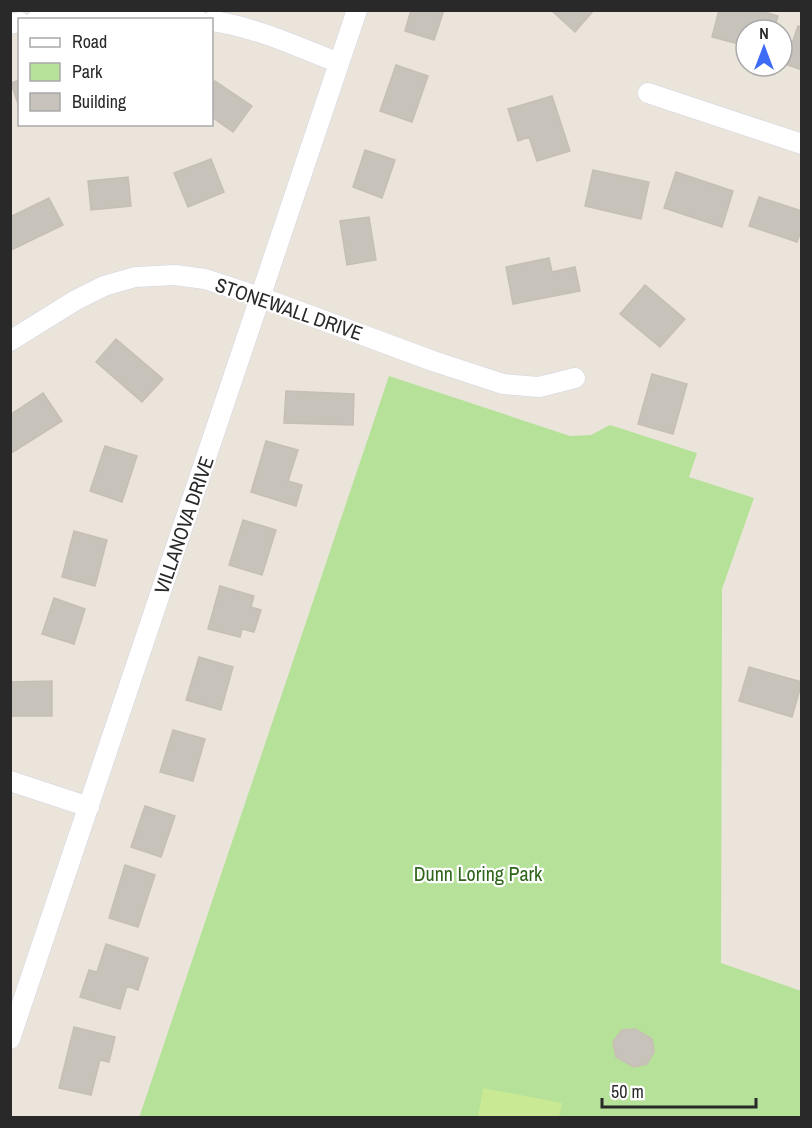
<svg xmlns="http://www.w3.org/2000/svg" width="812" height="1128" font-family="'Archivo Narrow',sans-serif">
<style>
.green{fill:#b5e198}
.pitch{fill:#cae994}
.building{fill:#c7c2ba;stroke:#c7bfb5;stroke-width:1.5}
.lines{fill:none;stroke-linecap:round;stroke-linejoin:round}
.minor-casing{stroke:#d1d5e2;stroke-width:21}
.minor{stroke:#fff;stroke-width:20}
.labels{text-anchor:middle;stroke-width:4.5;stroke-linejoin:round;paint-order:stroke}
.street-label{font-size:20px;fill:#292929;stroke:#fff}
.park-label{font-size:20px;fill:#2f651b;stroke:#fff}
</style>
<rect width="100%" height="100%" fill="#ebe4db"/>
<!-- green -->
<path class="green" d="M 389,376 L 570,436 L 591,435 L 610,425 L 697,453 L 689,477 L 754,498 L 722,589 L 721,963 L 801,991 L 801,1117 L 139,1118 Z"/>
<!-- pitch -->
<path class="pitch" d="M 483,1088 L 562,1103 L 559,1117 L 478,1117 Z"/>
<!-- building -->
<path class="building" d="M 411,10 L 444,10 L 434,40 L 405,31 Z
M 551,10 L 594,10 L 575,32 Z
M 719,10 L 759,10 L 778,16 L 774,30 L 746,30 L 746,46 L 712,37 Z
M 798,26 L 802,27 L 802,70 L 785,64 Z
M 396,65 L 428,76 L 412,122 L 380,111 Z
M 20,80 L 20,110 L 11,83 Z
M 215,81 L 252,106 L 233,132 L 212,117 L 212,86 Z
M 552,96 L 570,151 L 537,161 L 529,137 L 518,141 L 508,109 Z
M 365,150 L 395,160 L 382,198 L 353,187 Z
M 211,159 L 224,192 L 188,207 L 174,173 Z
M 593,170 L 649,182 L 641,219 L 585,206 Z
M 676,172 L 733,191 L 722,227 L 664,208 Z
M 128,177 L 131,206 L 91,210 L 88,181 Z
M 759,197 L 802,211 L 802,228 L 797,242 L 749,226 Z
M 49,198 L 63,225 L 11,250 L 10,217 Z
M 369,217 L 376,260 L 347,265 L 340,221 Z
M 549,258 L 552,272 L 575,267 L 580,291 L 513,304 L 506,267 Z
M 645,285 L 685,319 L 660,347 L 620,314 Z
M 116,339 L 163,379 L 142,402 L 96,362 Z
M 652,374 L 687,384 L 673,434 L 638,424 Z
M 286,391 L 354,394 L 353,425 L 284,423 Z
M 43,393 L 62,421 L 10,454 L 10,415 Z
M 266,441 L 298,450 L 288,481 L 302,485 L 296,506 L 251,492 Z
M 105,446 L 137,456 L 122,502 L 90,491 Z
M 243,520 L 276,530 L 262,575 L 229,565 Z
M 74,531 L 107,540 L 95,586 L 62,577 Z
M 220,586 L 254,596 L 251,607 L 261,610 L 254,632 L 242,629 L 240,637 L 208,629 Z
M 54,598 L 85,609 L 74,644 L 42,634 Z
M 199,657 L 233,667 L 221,710 L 186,700 Z
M 749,667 L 802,682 L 792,717 L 739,701 Z
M 52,681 L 52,716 L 10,716 L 10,682 Z
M 173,730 L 205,739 L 193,781 L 160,772 Z
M 145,806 L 175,816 L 161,857 L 131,847 Z
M 125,865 L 155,875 L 138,927 L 109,918 Z
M 106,944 L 148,958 L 138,990 L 127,986 L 120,1009 L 80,997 L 89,970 L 97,972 Z
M 74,1027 L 115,1037 L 109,1062 L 100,1060 L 91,1095 L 59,1088 Z
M 635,1029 L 652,1039 L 654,1052 L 647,1064 L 634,1067 L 616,1057 L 613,1042 L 622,1030 Z"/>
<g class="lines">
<!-- minor casing -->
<g class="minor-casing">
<path id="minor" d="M 36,20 L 67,14 L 149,13 L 198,20
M 212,21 C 256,27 298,47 339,63
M 10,24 L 20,22
M 648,93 L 802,144
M 10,341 L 76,300 L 104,286 L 135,277 L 175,275 L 205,279 L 260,297 L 433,361 L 503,384 L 539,387 L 575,378
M 10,781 L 89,807
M 10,1039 L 357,10"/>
</g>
<!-- minor -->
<use href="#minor" class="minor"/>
</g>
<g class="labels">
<!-- street labels -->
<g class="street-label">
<text transform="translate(289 309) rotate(19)" y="7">STONEWALL DRIVE</text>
<text transform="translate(184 525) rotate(-71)" y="7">VILLANOVA DRIVE</text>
</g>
<!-- park labels -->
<g class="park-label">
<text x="478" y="881">Dunn Loring Park</text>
</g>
</g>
<!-- border -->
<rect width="812" height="1128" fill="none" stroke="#292929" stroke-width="24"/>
<!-- legend -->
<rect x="18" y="18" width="195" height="108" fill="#ffffff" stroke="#a9a9a9" stroke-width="1.5"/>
<rect x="30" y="38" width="30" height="9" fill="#ffffff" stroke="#a9a9a9" stroke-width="1.5"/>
<text x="72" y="48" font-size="18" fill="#292929">Road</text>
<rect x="30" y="63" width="30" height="18" fill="#b5e198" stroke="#a9a9a9" stroke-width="1.5"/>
<text x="72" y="78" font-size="18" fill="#292929">Park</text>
<rect x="30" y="93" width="30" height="18" fill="#c7c2ba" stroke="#a9a9a9" stroke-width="1.5"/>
<text x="72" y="108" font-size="18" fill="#292929">Building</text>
<!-- north arrow -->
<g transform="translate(764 48)"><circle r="28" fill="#ffffff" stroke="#a9a9a9" stroke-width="1.5"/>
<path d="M0-4.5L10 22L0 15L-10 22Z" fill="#3d6bf6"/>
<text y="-9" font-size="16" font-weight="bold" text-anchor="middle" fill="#292929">N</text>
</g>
<!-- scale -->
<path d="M602 1098v9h154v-9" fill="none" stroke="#292929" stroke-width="3"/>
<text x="611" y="1098" font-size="18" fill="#292929" stroke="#ffffff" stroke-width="4.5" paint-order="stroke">50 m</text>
</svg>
